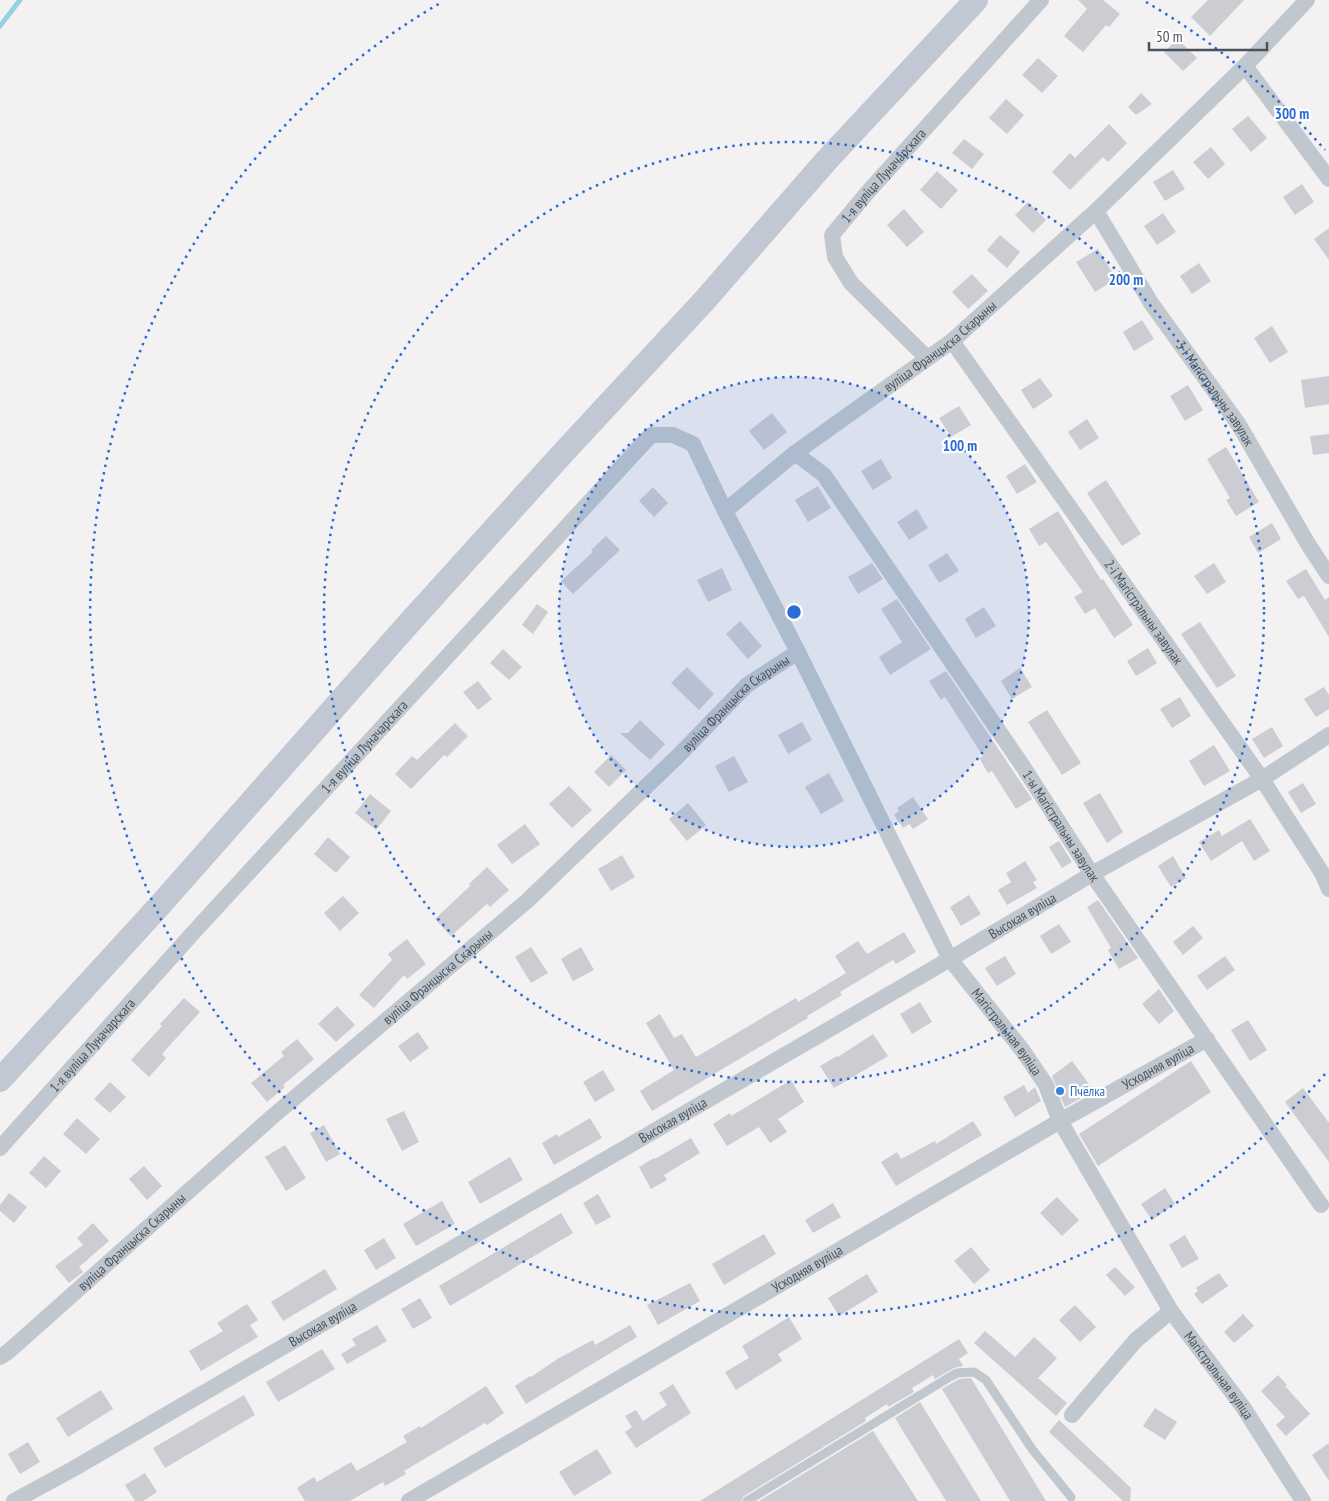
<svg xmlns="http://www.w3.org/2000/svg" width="1329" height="1501" font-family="'PT Sans Narrow',sans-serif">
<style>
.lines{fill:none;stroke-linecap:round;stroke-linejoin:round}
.stream{stroke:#96d0e5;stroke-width:5}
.building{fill:#cbcdd3}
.lane{stroke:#c0c7ce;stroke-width:9}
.street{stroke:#c0c7ce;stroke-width:16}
.secondary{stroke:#c1c8d3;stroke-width:24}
.ring{fill:none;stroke:#2a6bd4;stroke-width:2.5;stroke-dasharray:2.5 5}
.shop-dot{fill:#3f7fe0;stroke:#fff;stroke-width:2}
.labels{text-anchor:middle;stroke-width:4.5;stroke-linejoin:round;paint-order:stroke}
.street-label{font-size:14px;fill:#4a535d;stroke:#fff}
.shop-label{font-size:14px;fill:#366cbe;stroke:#fff;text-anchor:start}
.centre{fill:#2a6bd4;stroke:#fff;stroke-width:2.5}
.ring-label{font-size:15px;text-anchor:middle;font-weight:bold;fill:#2a6bd4;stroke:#fff;stroke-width:4.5;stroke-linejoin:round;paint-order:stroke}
</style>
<rect width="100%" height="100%" fill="#f3f1f1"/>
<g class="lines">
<!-- stream -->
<path class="stream" d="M 0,26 L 20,0"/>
</g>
<!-- building -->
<path class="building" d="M 1078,0 L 1103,0 L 1120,14 L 1109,27 L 1106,25 L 1083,52 L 1064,36 L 1087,9 Z
M 1208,0 L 1244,0 L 1210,36 L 1191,17 Z
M 1178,39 L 1197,58 L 1183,71 L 1164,52 Z
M 1038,58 L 1058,76 L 1042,93 L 1022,75 Z
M 1141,93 L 1152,104 L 1136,115 L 1128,107 Z
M 1006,99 L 1024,115 L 1007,134 L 989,118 Z
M 1248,116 L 1267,138 L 1251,152 L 1232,129 Z
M 1109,124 L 1127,143 L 1108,162 L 1103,157 L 1070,190 L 1052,172 L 1070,153 L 1075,158 Z
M 964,139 L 984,154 L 972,169 L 952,153 Z
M 1211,147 L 1225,164 L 1208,179 L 1193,162 Z
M 1173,170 L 1185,189 L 1165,201 L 1153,182 Z
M 937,171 L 958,190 L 941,209 L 920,190 Z
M 1302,184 L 1314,202 L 1295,215 L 1283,197 Z
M 1028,202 L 1046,220 L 1033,233 L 1015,215 Z
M 904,209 L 924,232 L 907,247 L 887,225 Z
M 1163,213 L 1176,232 L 1157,245 L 1144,226 Z
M 1329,228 L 1329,260 L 1314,239 Z
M 1000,235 L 1020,252 L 1007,268 L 987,250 Z
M 1098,249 L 1116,279 L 1095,292 L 1076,262 Z
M 1199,263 L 1211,281 L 1192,294 L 1180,276 Z
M 972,274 L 988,291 L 968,309 L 952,292 Z
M 1142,320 L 1154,339 L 1134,351 L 1123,332 Z
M 1272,326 L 1288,352 L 1270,363 L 1254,338 Z
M 1329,376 L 1329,404 L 1305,408 L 1301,380 Z
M 1040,378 L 1053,396 L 1033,409 L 1021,390 Z
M 1188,385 L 1203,410 L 1185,421 L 1170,396 Z
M 959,406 L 971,425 L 951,437 L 939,418 Z
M 772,413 L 787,432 L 764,450 L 749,431 Z
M 1087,419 L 1099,438 L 1080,450 L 1068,432 Z
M 1329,434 L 1329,453 L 1313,455 L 1310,436 Z
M 1226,447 L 1259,502 L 1236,516 L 1226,500 L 1230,498 L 1207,459 Z
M 881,459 L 892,478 L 873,490 L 861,471 Z
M 1025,464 L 1037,482 L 1017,494 L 1006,476 Z
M 1106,480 L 1141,534 L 1122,546 L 1087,493 Z
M 818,486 L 831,508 L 808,522 L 795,500 Z
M 653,487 L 668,503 L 654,517 L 639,501 Z
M 917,509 L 928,528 L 909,540 L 897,522 Z
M 1058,511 L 1101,580 L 1103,579 L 1133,625 L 1114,638 L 1095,608 L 1085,614 L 1074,597 L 1083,592 L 1046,542 L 1039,546 L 1029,529 Z
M 1272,523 L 1281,539 L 1258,553 L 1249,537 Z
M 606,536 L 620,550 L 573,594 L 561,581 L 593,552 L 591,550 Z
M 947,553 L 959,571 L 939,583 L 928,565 Z
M 872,563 L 883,579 L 858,594 L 848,577 Z
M 1214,563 L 1226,582 L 1207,594 L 1194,576 Z
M 722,568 L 732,590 L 708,602 L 697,580 Z
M 1306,569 L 1325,600 L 1329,597 L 1329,637 L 1304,596 L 1298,599 L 1286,581 Z
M 897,599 L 931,649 L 890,675 L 879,657 L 902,642 L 881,609 Z
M 537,604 L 548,612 L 533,634 L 522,625 Z
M 984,607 L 996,626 L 976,638 L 965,619 Z
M 740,621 L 762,646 L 748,659 L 726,634 Z
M 1200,622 L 1236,676 L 1217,688 L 1181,634 Z
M 1148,648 L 1157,663 L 1136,676 L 1127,661 Z
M 503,649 L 522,667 L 509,680 L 490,663 Z
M 687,667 L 714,694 L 699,710 L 671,683 Z
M 1020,668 L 1032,687 L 1012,699 L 1001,681 Z
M 946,671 L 1032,799 L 1016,809 L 992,771 L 988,773 L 979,758 L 983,756 L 945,697 L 941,700 L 929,681 Z
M 478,681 L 492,699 L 478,710 L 463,692 Z
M 1324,687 L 1329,695 L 1329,709 L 1316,717 L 1304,699 Z
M 1180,697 L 1191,716 L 1172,728 L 1160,709 Z
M 1047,710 L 1081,763 L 1062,775 L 1028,722 Z
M 640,720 L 665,744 L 650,760 L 620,733 L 628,733 Z
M 802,722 L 812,740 L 788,754 L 778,735 Z
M 455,723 L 468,736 L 447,757 L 444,755 L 411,789 L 395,774 L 412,756 L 417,760 Z
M 1272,727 L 1283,746 L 1264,758 L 1252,739 Z
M 1214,745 L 1230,771 L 1204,786 L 1189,761 Z
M 611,755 L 626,770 L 609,787 L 594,772 Z
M 734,756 L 748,782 L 729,792 L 715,766 Z
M 829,773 L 844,801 L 821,814 L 805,787 Z
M 1303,783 L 1316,804 L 1301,813 L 1288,792 Z
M 569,786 L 592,810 L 572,828 L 549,804 Z
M 1100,793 L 1123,832 L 1107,843 L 1083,803 Z
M 370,794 L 391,811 L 376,830 L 355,813 Z
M 913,797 L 928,819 L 913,829 L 909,824 L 903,828 L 894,815 L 899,811 L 897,808 Z
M 688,803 L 706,825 L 687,841 L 669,819 Z
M 1250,819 L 1270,851 L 1254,861 L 1242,841 L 1211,861 L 1199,842 L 1219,830 L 1222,836 Z
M 525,824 L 540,844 L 512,864 L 497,845 Z
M 328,837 L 350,857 L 336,873 L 314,854 Z
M 1059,841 L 1072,862 L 1062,868 L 1049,847 Z
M 622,855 L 635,877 L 611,891 L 598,869 Z
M 1173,856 L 1186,878 L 1171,887 L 1158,866 Z
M 1025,861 L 1037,880 L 1033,882 L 1037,888 L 1007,905 L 998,890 L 1011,882 L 1006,873 Z
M 487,867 L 509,890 L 490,907 L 487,904 L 451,936 L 435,919 L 470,886 L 469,884 Z
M 969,895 L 981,914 L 961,926 L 950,907 Z
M 343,896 L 359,913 L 340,931 L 324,913 Z
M 1098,900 L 1138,958 L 1119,969 L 1108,950 L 1111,948 L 1087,907 Z
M 1059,924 L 1071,942 L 1051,954 L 1040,936 Z
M 1193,926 L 1203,938 L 1183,955 L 1173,942 Z
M 904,932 L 916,952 L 896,964 L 893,960 L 840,992 L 842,995 L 807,1016 L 808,1018 L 652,1111 L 640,1091 L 674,1070 L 646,1023 L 660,1014 L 674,1038 L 682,1034 L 696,1057 L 796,998 L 798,1002 L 846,973 L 835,956 L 858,941 L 867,954 Z
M 407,939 L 426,964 L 407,979 L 404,975 L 374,1008 L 359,995 L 392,960 L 388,954 Z
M 531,947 L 548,973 L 531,983 L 515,957 Z
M 581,947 L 594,970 L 573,981 L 561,959 Z
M 1005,956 L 1016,974 L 997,986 L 985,968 Z
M 1225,956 L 1235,970 L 1207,990 L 1197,976 Z
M 1159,989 L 1174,1011 L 1159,1024 L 1142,1004 Z
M 184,998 L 200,1012 L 162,1054 L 166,1058 L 149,1077 L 131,1060 L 162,1026 L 160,1024 Z
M 920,1002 L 932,1022 L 912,1034 L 900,1014 Z
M 337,1006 L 355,1025 L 336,1042 L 318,1024 Z
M 1248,1020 L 1267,1050 L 1250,1061 L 1231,1030 Z
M 418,1032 L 429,1048 L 410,1062 L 398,1046 Z
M 873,1034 L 888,1056 L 834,1088 L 820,1066 L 837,1056 L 838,1057 Z
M 297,1039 L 314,1059 L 283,1085 L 285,1087 L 267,1102 L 251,1083 L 284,1056 L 281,1052 Z
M 1072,1061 L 1094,1091 L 1065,1107 L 1052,1076 Z
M 1191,1061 L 1211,1092 L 1098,1166 L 1079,1134 Z
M 603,1070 L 615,1090 L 595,1102 L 583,1082 Z
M 791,1080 L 804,1102 L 778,1119 L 787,1132 L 770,1143 L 759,1127 L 727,1146 L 713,1124 L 730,1113 L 731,1116 Z
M 110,1082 L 126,1097 L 110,1113 L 94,1099 Z
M 1024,1085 L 1028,1093 L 1035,1087 L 1041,1101 L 1015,1117 L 1003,1097 Z
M 1303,1088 L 1329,1123 L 1329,1162 L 1285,1102 Z
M 404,1111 L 419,1142 L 402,1151 L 386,1119 Z
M 77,1118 L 100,1139 L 86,1154 L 63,1134 Z
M 590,1118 L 602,1138 L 554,1165 L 542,1143 L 557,1134 L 558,1137 Z
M 973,1121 L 982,1135 L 896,1186 L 881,1162 L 897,1152 L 901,1159 L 935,1141 L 936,1144 Z
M 324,1125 L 340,1154 L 326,1162 L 310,1133 Z
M 691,1138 L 700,1153 L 664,1175 L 667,1180 L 651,1189 L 639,1167 L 654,1158 L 655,1159 Z
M 285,1145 L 306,1178 L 286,1191 L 265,1157 Z
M 44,1156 L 61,1171 L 46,1188 L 29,1173 Z
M 510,1157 L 523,1180 L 480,1204 L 468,1182 Z
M 144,1166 L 162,1186 L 147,1200 L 129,1179 Z
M 1165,1188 L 1175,1204 L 1152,1220 L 1141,1204 Z
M 9,1193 L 27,1207 L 14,1223 L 0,1211 L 0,1205 Z
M 598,1194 L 611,1217 L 596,1225 L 583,1203 Z
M 1057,1197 L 1079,1220 L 1062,1236 L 1040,1213 Z
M 442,1201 L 455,1224 L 416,1246 L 403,1224 Z
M 833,1203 L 841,1217 L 813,1233 L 805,1220 Z
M 561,1213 L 573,1233 L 450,1306 L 439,1286 Z
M 93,1223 L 109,1241 L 79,1267 L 83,1272 L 69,1283 L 55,1266 L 83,1245 L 77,1238 Z
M 764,1234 L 776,1254 L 724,1285 L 712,1264 Z
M 1185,1235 L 1199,1259 L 1182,1268 L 1169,1245 Z
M 384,1238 L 396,1258 L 376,1270 L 364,1250 Z
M 971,1247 L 990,1270 L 974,1284 L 954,1261 Z
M 1115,1267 L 1135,1287 L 1125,1296 L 1106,1275 Z
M 325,1269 L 337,1289 L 283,1321 L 271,1302 Z
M 1219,1273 L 1228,1286 L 1202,1304 L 1194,1294 L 1198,1291 L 1196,1288 Z
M 867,1274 L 878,1292 L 839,1316 L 828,1298 Z
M 690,1283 L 700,1301 L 658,1325 L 647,1305 Z
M 420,1298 L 432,1318 L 413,1329 L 401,1309 Z
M 247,1304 L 258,1320 L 250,1325 L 258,1337 L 201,1371 L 189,1351 L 223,1331 L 217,1323 Z
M 1075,1305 L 1096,1327 L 1080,1342 L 1059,1320 Z
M 1243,1314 L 1254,1326 L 1234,1343 L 1224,1332 Z
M 789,1317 L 802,1339 L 778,1354 L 782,1361 L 736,1390 L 725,1372 L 749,1358 L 742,1346 Z
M 377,1325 L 387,1341 L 347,1364 L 341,1354 L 356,1345 L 352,1339 Z
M 630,1325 L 637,1337 L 526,1404 L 515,1386 L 530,1376 L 531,1377 L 559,1358 L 593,1340 L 595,1345 Z
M 985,1331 L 1015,1357 L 1034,1337 L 1057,1358 L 1038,1378 L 1067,1403 L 1056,1416 L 974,1343 Z
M 959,1339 L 968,1353 L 959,1359 L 963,1366 L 954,1368 L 935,1379 L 933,1375 L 912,1388 L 914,1392 L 888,1407 L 887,1404 L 865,1418 L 866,1421 L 744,1496 L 741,1501 L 700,1501 Z
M 322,1349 L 335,1369 L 278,1402 L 266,1382 Z
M 1278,1375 L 1287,1385 L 1285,1386 L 1310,1414 L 1286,1436 L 1276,1425 L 1285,1417 L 1261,1391 Z
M 971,1378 L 1046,1501 L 1010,1501 L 942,1389 L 959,1379 Z
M 673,1384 L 691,1413 L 636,1448 L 625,1432 L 632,1427 L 625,1416 L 636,1410 L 643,1421 L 667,1405 L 659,1393 Z
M 486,1386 L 504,1413 L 487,1425 L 485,1423 L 404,1471 L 406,1474 L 385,1486 L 383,1482 L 350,1501 L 305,1501 L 297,1488 L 314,1477 L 317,1482 L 351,1462 L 357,1471 L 407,1442 L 403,1436 L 420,1426 L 421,1428 Z
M 101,1390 L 113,1409 L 68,1437 L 56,1418 Z
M 244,1395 L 255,1415 L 165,1468 L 153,1448 Z
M 920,1402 L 981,1501 L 946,1501 L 895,1418 Z
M 1155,1408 L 1177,1422 L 1165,1440 L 1143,1426 Z
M 1059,1420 L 1131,1488 L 1130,1501 L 1123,1501 L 1049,1432 Z
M 873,1431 L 918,1501 L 759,1501 Z
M 28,1442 L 40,1462 L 20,1474 L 8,1454 Z
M 1329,1443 L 1329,1481 L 1312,1455 Z
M 597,1449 L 612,1473 L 574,1496 L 559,1472 Z
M 145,1473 L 157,1492 L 143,1501 L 135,1501 L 125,1485 Z"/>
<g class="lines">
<!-- lane -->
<path class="lane" d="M 747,1501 L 948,1378 L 957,1373 L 974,1372 L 986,1380 L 1032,1449 L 1071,1497"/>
<!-- street -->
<g class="street">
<path d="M 1245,66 L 1329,179"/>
<path id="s1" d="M 1096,211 L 1151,303 L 1239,425 L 1308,544 L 1329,576"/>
<path id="s2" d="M 952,341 L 1262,779 L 1322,873 L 1329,889"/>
<path id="s3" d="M 927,358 L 851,283 L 835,257 L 832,235 L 867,193 L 1041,0"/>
<path id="s4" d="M 795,453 L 824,475 L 1024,768 L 1092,874 L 1321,1205"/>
<path id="s5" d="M 798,652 L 950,959 L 1023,1051 L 1046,1085 L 1060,1121 L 1171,1311 L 1243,1407 L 1303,1501"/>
<path id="s6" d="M 0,1148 L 192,934 L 651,435 L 673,435 L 693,444 L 725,511"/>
<path id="s7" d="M 0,1357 L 9,1351 L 272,1117 L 527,901 L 679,755 L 747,685 L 798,652 L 725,511 L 795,453 L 952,341 L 1096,211 L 1245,66 L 1307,0"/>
<path d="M 1072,1415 L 1136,1340 L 1171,1311"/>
<path id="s8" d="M 14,1501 L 73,1469 L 950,959 L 1092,874 L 1262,779 L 1329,735"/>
<path id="s9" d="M 409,1501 L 1060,1121 L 1207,1039"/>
</g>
<!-- secondary -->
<path class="secondary" d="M 0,1080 L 161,904 L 410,622 L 563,453 L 704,301 L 825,162 L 976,0"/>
</g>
<!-- distance rings -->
<circle cx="794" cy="612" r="235" fill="#2a6bd4" fill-opacity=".12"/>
<g class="ring">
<circle cx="794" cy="612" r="235"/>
<circle cx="794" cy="612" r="470"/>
<path d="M1325 1074A704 704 0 1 1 442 2M1146 2A704 704 0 0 1 1325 150"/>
</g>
<!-- markers -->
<circle class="shop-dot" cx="1060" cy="1091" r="5"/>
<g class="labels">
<!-- street labels -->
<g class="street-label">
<text dy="5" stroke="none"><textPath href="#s3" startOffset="238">1-я вуліца Луначарскага</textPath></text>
<text dy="5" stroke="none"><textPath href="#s7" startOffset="1496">вуліца Францыска Скарыны</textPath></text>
<text dy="5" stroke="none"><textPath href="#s1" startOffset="218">3-і Магістральны завулак</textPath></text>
<text dy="5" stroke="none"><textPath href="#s2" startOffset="332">2-і Магістральны завулак</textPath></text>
<text dy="5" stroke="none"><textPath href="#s7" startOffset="985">вуліца Францыска Скарыны</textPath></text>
<text dy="5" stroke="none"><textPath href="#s6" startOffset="542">1-я вуліца Луначарскага</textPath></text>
<text dy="5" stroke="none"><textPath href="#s4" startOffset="460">1-ы Магістральны завулак</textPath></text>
<text dy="5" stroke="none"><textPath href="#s8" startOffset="1166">Высокая вуліца</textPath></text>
<text dy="5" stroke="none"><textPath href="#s7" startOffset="580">вуліца Францыска Скарыны</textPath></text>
<text dy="5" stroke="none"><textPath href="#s5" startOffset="435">Магістральная вуліца</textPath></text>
<text dy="5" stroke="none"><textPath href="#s6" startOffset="138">1-я вуліца Луначарскага</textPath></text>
<text dy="5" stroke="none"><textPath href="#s9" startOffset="866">Усходняя вуліца</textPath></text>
<text dy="5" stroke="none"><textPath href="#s8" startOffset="761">Высокая вуліца</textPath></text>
<text dy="5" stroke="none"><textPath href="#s7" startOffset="175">вуліца Францыска Скарыны</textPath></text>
<text dy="5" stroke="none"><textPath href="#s9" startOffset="461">Усходняя вуліца</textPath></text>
<text dy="5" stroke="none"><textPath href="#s8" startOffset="356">Высокая вуліца</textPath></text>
<text dy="5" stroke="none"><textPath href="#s5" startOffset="840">Магістральная вуліца</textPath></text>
</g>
<!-- shop labels -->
<g class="shop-label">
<text x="1070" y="1096">Пчёлка</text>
</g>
</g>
<circle cx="794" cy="612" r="8" class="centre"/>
<g class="ring-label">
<text x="1292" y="119">300 m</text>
<text x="1126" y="285">200 m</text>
<text x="960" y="451">100 m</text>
</g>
<!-- scale -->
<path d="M1149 42v8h118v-8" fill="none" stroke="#4a535d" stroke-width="2.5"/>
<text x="1156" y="42" font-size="15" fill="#4a535d" stroke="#ffffff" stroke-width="4" paint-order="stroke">50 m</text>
</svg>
